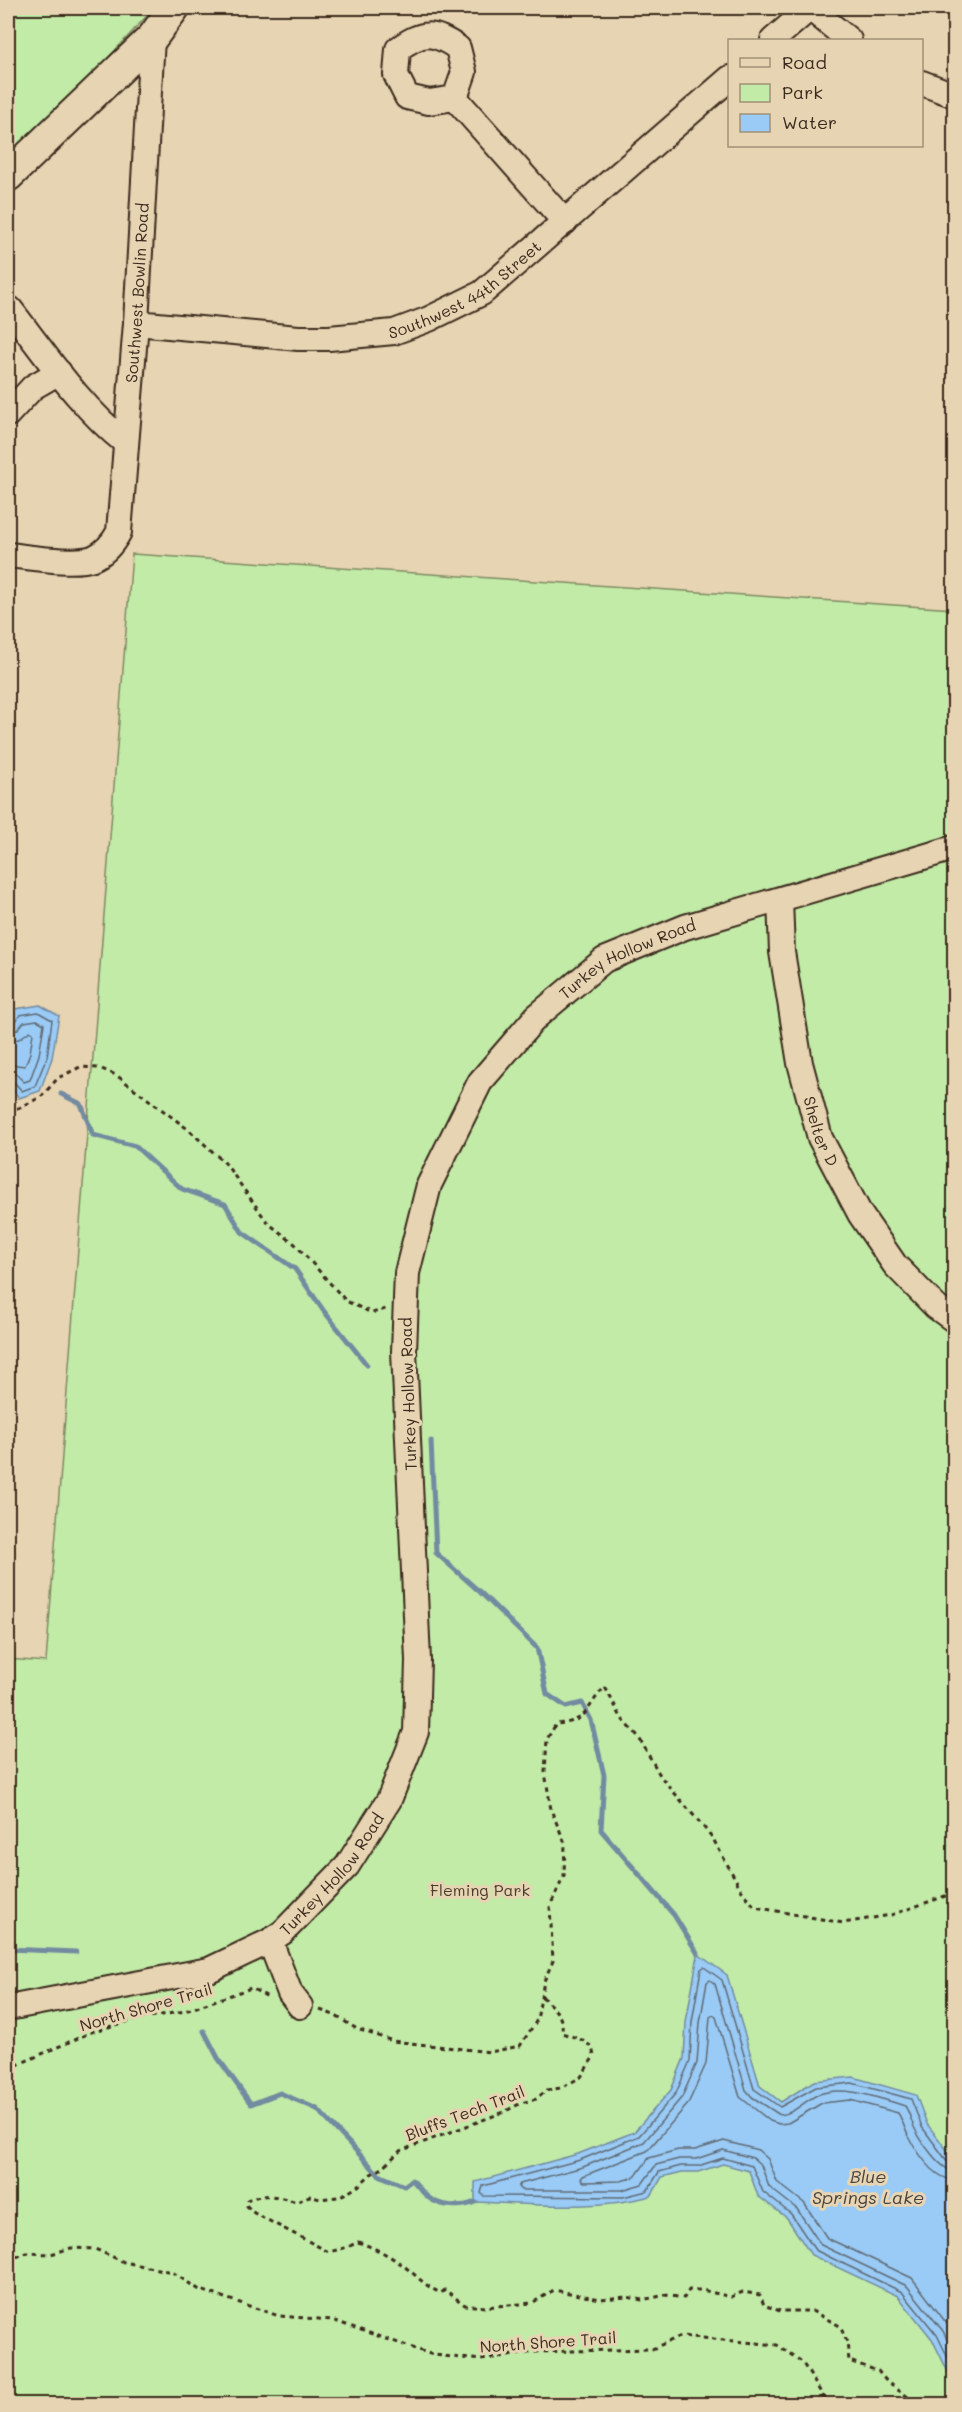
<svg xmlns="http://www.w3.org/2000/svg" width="962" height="2412" font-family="Mali,sans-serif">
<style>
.green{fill:#c1eba7;stroke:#7e8a62;stroke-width:1.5}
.water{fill:#99cbf6;stroke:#738ba0;stroke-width:1.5}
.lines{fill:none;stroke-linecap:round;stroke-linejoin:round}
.shore{stroke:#616a74;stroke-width:1.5}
.stream{stroke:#738ba0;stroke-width:5}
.minor-casing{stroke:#3b2a1e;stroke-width:28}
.major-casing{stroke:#3b2a1e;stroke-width:34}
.path{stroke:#3b2a1e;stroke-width:3;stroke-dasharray:4.5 4.5;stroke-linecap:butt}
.minor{stroke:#e7d4b2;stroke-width:24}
.major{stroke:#e7d4b2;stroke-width:30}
.labels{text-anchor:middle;stroke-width:6;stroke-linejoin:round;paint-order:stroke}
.street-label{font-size:16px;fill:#3b2a1e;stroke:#e7d4b2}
.park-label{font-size:16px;fill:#483d2c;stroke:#e7d4b2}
.water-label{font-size:18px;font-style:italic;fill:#49423e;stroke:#e7d4b2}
</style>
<rect width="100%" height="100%" fill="#e7d4b2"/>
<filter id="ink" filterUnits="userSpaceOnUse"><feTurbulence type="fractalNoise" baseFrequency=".0167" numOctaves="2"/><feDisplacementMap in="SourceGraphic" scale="12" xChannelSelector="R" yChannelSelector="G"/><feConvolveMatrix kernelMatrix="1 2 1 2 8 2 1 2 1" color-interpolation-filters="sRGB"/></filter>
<g filter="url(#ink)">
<!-- green -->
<path class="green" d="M 8,8 L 154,8 L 88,80 L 8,160 Z
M 132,554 L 954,609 L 954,2404 L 8,2404 L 8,1659 L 46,1662 Z"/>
<!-- water -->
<path class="water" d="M 40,1005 L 59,1016 L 52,1058 L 40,1091 L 19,1098 L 8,1083 L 8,1023 L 15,1009 Z
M 698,1954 L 727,1975 L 760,2086 L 781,2102 L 814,2081 L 853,2077 L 916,2095 L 927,2124 L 954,2159 L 954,2384 L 932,2339 L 898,2296 L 811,2255 L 787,2218 L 758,2196 L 749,2171 L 723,2164 L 698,2172 L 682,2172 L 662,2177 L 651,2196 C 594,2211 533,2204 475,2202 L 475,2182 L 578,2154 L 634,2132 L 671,2090 L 684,2058 L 686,2022 Z"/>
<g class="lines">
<!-- shore -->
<path class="shore" d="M 8,1025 L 14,1023 L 20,1015 L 38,1012 L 52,1020 L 47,1057 L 35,1086 L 22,1091 L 14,1082 L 8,1080
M 8,1032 L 17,1030 L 24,1022 L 37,1020 L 44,1024 L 39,1055 L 30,1080 L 24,1082 L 16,1074 L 8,1073
M 8,1041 L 19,1039 L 30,1031 L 33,1033 L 30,1053 L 25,1066 L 8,1064
M 954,2164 L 947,2161 L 922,2127 L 911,2099 L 852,2083 L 816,2087 L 780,2107 L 754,2089 L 722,1980 L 704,1967 L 701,1969 L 692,2022 L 690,2061 L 676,2093 L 639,2136 L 580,2160 L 483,2186 L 481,2193 L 484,2196 L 623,2197 L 647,2191 L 659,2172 L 681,2166 L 698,2166 L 723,2158 L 752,2166 L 763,2192 L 791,2214 L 815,2250 L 902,2292 L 937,2335 L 954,2370
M 954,2171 C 940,2170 920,2140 914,2127 C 911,2120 909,2112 905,2106 C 879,2098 843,2084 817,2095 C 804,2101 794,2114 780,2115 L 752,2097 L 746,2090 L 715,1984 L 710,1980 L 707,1982 L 700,2023 L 697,2063 L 682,2097 L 644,2142 L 583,2167 L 520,2184 L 518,2187 L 521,2190 L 622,2190 L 642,2184 L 656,2165 L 679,2159 L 696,2159 L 723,2150 L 753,2158 L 761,2165 L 769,2187 L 797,2209 L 821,2245 L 907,2286 L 943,2331 L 954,2354
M 954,2180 C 933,2179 917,2152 908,2135 C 904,2128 902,2119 898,2113 L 850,2100 L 822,2103 L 788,2123 L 779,2124 L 770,2121 L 740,2097 L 716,2017 L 713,2015 L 710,2017 L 706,2064 L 688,2104 L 647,2151 L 583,2176 L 581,2179 L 584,2182 L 621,2181 L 635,2177 L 649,2158 L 678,2150 L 695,2150 L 724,2141 L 758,2150 L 768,2159 L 777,2182 L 804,2203 L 827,2238 L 912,2278 L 954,2333"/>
<!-- stream -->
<path class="stream" d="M 61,1094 L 81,1104 L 93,1135 L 135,1146 L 182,1189 L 225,1204 L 242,1232 L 295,1269 L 323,1310 L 367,1365
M 431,1441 L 436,1553 L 480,1592 L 537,1648 L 547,1694 L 566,1707 L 582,1703 L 591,1720 L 604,1775 L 601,1830 L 674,1915 L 698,1954
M 8,1949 L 76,1952
M 204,2031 L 218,2058 L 251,2104 L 280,2093 L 317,2109 L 379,2175 L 404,2186 L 412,2180 C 418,2185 422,2193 429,2198 C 441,2207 462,2208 475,2202"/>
<!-- minor casing -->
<g class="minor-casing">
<g id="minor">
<path d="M 810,8 L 849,40"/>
<path d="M 773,40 L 810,8"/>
<path d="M 922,83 L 954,95"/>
<path d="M 455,98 L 429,102 L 407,97 L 396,75 L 398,49 C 423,31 433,31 458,48 L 464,72 L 455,98 L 565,222"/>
<path d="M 8,309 L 10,309 C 46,355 80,407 126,443"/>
<path id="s1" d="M 136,323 L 298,338 L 329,338 L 394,332 L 429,319 L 482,293 L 730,78"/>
<path d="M 8,414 L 33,387 L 59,372"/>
<path id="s2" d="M 8,555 C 28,557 74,565 93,558 C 105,553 113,543 119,532 L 136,323 L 152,38"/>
<path id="s3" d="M 780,900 L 782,952 L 800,1063 L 820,1138 L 860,1214 L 895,1265 L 936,1307 L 954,1320"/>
<path d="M 270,1941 L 290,1993 L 300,2006"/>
<path id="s4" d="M 8,2008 L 209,1970 L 270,1941 L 283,1932 L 347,1866 L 389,1800 L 416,1732 L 418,1660 L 404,1351 L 407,1273 L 429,1185 L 480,1082 L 536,1017 L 604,960 L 685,927 L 954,848"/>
</g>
</g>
<!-- major casing -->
<g class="major-casing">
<path id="major" d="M 8,176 L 152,38 L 174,8"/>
</g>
<!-- path -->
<path class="path" d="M 8,1109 L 19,1108 L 41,1097 L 58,1078 L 80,1067 L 99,1068 L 116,1075 L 189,1130 L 225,1163 L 268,1223 L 295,1244 L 346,1301 L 372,1313 L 386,1309
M 542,1996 C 553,2009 564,2014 562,2033 L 580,2039 L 592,2047 L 594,2056 L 581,2077 L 561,2088 L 547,2090 L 536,2099 L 521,2103 L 504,2112 L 400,2151 L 381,2169 L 371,2174 L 356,2188 L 338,2197 L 320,2199 L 309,2196 L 297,2202 C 279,2197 265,2192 247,2200 L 246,2205 L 254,2213 L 329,2252 L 348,2247 L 358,2242 C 378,2249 393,2257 409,2270 C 420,2279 428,2288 441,2293 L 445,2290 L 465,2305 L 485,2307 L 532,2303 L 554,2290 L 600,2299 L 627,2297 L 642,2300 L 666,2295 L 684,2298 L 689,2290 L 702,2290 L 731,2297 L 743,2292 L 760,2295 L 764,2305 L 780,2311 L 812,2311 L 840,2326 L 847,2342 L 849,2361 L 878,2371 L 888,2383 L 918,2404
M 320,2010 L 334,2015 L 357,2029 L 393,2041 L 490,2052 L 520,2046 L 537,2020 L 544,1981 L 553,1961 L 550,1906 L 564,1876 L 565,1843 L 551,1810 L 545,1772 L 547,1739 L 556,1724 C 590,1722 585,1707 605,1687 L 622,1719 L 638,1736 L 661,1777 L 712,1837 L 742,1891 L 755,1907 L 843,1923 L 891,1915 L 954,1893
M 8,2069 L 94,2031 L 137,2019 L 185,2011 L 251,1988 L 268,1997
M 8,2260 L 27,2253 L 51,2254 L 71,2248 L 95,2249 L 124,2262 L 172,2272 L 198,2289 L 279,2316 L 332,2320 L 433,2355 L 481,2360 L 534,2352 L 652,2349 L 681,2336 L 777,2345 L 802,2362 L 828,2404"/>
<!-- minor -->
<use href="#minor" class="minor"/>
<!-- major -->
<use href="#major" class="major"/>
</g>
</g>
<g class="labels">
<!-- street labels -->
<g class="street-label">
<text dy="6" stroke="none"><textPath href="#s1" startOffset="342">Southwest 44th Street</textPath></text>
<text dy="6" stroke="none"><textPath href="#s2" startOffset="363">Southwest Bowlin Road</textPath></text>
<text dy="6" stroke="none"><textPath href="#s4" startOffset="1392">Turkey Hollow Road</textPath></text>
<text dy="6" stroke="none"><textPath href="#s3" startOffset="236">Shelter D</textPath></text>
<text transform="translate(408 1394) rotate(-92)" y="6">Turkey Hollow Road</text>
<text dy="6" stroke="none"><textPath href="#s4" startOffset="364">Turkey Hollow Road</textPath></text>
<text transform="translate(146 2007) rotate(-16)" y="6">North Shore Trail</text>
<text transform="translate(465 2113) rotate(-21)" y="6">Bluffs Tech Trail</text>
<text transform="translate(548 2342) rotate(-4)" y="6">North Shore Trail</text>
</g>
<!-- park labels -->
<g class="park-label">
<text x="480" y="1896">Fleming Park</text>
</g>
<!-- water labels -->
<g class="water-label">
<text x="868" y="2183">Blue<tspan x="868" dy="21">Springs Lake</tspan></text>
</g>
</g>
<!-- margin -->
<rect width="962" height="2412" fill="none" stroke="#e7d4b2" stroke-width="30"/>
<rect x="15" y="15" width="932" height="2382" fill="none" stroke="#3b2a1e" stroke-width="2" filter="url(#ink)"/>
<!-- legend -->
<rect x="728" y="39" width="195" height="108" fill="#e7d4b2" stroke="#a29077" stroke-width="1.5"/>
<rect x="740" y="58" width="30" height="9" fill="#e7d4b2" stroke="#a29077" stroke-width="1.5"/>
<text x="782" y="69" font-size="18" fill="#3b2a1e">Road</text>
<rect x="740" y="84" width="30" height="18" fill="#c1eba7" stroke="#a29077" stroke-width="1.5"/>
<text x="782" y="99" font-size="18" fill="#3b2a1e">Park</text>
<rect x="740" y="114" width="30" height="18" fill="#99cbf6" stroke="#a29077" stroke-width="1.5"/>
<text x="782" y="129" font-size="18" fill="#3b2a1e">Water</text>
</svg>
